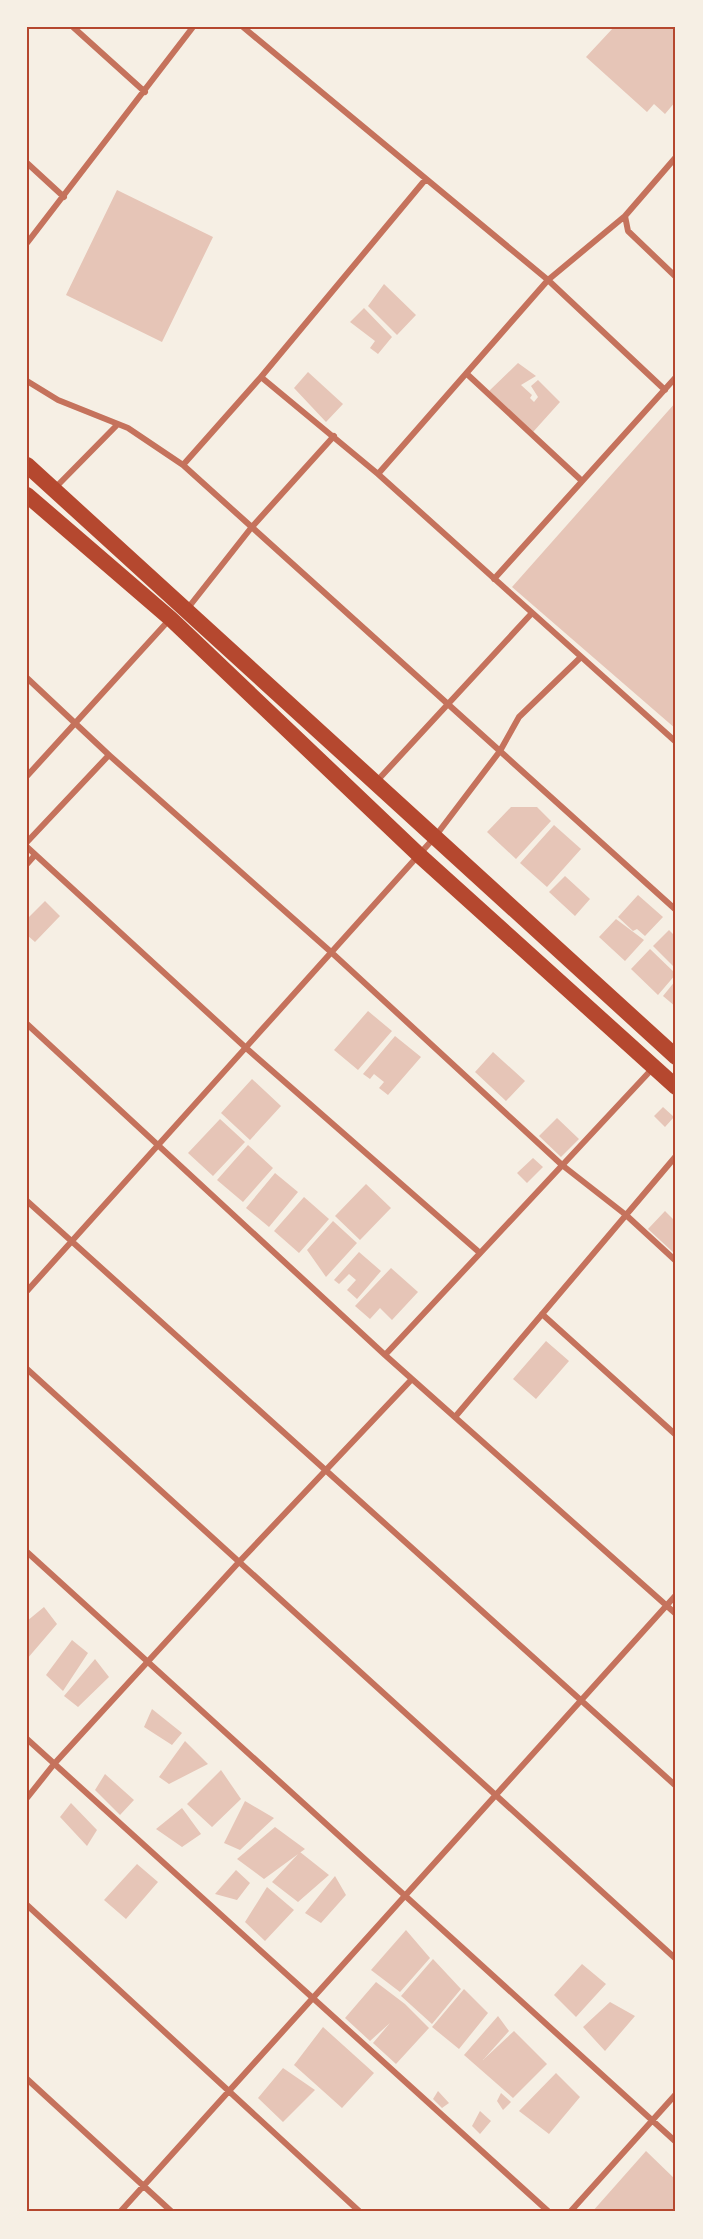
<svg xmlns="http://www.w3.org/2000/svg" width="703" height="2239" font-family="'Titillium Web',sans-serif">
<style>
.building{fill:#e6c5b7}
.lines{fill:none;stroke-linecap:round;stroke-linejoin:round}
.minor{stroke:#c5725c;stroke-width:6}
.trunk{stroke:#b5482f;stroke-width:16}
.neatline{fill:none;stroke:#b5482f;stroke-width:2}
</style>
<rect width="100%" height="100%" fill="#f6efe4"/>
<!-- building -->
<path class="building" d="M 614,27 L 676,27 L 676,101 L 665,114 L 654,104 L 647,112 L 586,57 Z
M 117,190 L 213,237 L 162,342 L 66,295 Z
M 384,284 L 416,315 L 397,335 L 368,306 Z
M 364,308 L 392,337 L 378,354 L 370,348 L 375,341 L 350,322 Z
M 518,363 L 536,376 L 521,385 L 532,395 L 530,398 L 534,402 L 538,397 L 531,386 L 538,380 L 560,402 L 533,432 L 489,391 Z
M 308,372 L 343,404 L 326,422 L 294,388 Z
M 676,402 L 676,729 L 512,587 Z
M 511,807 L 537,807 L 551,821 L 516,859 L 487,832 Z
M 554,825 L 581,849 L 547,887 L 520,863 Z
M 565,876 L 590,899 L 575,916 L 549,892 Z
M 638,895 L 663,917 L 645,936 L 637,929 L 633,931 L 618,917 Z
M 45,901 L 60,916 L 35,942 L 27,935 L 27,919 Z
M 616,919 L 644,940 L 625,961 L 599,937 Z
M 669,930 L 676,937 L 676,969 L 653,946 Z
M 650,949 L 676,974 L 658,995 L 631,969 Z
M 676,980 L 676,1007 L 663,996 Z
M 368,1011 L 392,1031 L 358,1070 L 334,1050 Z
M 395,1036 L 421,1057 L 388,1095 L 379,1088 L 384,1082 L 374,1074 L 370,1079 L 363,1074 Z
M 493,1052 L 525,1081 L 506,1101 L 475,1072 Z
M 252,1079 L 281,1106 L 250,1140 L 221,1113 Z
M 663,1107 L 674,1117 L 665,1127 L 654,1116 Z
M 557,1118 L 579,1139 L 561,1157 L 539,1136 Z
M 220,1119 L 245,1142 L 213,1176 L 188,1153 Z
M 248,1145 L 273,1168 L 243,1202 L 217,1180 Z
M 533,1158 L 543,1167 L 527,1183 L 517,1173 Z
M 275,1173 L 298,1192 L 269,1227 L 246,1208 Z
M 366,1184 L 391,1208 L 360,1240 L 335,1216 Z
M 304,1197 L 329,1219 L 299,1253 L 274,1231 Z
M 665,1211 L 676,1222 L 675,1254 L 648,1229 Z
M 333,1221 L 357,1243 L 326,1277 L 307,1250 Z
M 359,1252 L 381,1271 L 357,1299 L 347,1290 L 356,1280 L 349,1274 L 339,1284 L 334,1280 Z
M 391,1268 L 418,1292 L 392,1320 L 380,1308 L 370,1319 L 355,1306 Z
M 546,1341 L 569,1361 L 536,1399 L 513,1379 Z
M 44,1607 L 57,1624 L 27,1659 L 27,1621 Z
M 72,1640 L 88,1653 L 63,1691 L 46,1675 Z
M 95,1659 L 109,1677 L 78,1707 L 64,1696 Z
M 152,1709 L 182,1733 L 172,1745 L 144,1727 Z
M 185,1741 L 208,1764 L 169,1784 L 159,1777 Z
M 221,1770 L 241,1799 L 212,1827 L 187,1804 Z
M 105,1774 L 134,1800 L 120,1815 L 95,1790 Z
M 245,1801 L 274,1818 L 240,1850 L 224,1843 Z
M 71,1803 L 97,1830 L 87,1846 L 60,1817 Z
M 182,1808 L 201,1834 L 182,1847 L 156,1829 Z
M 275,1827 L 305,1849 L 264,1879 L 237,1859 Z
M 300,1852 L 329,1875 L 298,1902 L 272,1882 Z
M 137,1864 L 158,1882 L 126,1919 L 104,1900 Z
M 236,1870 L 250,1883 L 237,1900 L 215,1894 Z
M 335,1876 L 346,1895 L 321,1923 L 305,1913 Z
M 267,1887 L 294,1910 L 265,1941 L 245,1922 Z
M 406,1930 L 430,1958 L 400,1992 L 371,1970 Z
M 433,1959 L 461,1989 L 432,2024 L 401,1996 Z
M 582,1964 L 606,1984 L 576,2017 L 554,1995 Z
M 376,1982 L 405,2004 L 429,2028 L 396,2064 L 373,2043 L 390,2023 L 370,2041 L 345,2018 Z
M 464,1989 L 488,2013 L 459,2049 L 432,2027 Z
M 610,2002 L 635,2016 L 605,2051 L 583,2027 Z
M 498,2016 L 509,2031 L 483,2060 L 514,2031 L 547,2064 L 513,2098 L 464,2055 Z
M 323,2027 L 374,2073 L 342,2108 L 294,2065 Z
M 283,2068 L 315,2090 L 283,2122 L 258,2098 Z
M 556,2073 L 580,2097 L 549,2134 L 519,2111 Z
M 438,2091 L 449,2103 L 442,2108 L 433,2099 Z
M 501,2093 L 511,2102 L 503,2110 L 497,2101 Z
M 480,2111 L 491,2121 L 480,2134 L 472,2126 Z
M 646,2151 L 676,2180 L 676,2212 L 592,2212 Z"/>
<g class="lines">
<!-- minor -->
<path class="minor" d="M 73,27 L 145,92
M 243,27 L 548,280 L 665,390
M 676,157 L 625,216 L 628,231 L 676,277
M 27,163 L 64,197
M 27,243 L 193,27
M 467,374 L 582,481
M 261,377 L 378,474 L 676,742
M 27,381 L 58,400 L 128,428 L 183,465 L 676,910
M 183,465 L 261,377 L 425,180
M 378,474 L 548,280 L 625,216
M 54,489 L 117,425
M 494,579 L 676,377
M 188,608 L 251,528 L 334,436
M 27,678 L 109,755 L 331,952 L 562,1165 L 626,1215 L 676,1261
M 27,776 L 170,619
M 376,782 L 532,613
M 27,842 L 109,755
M 27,847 L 245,1047 L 480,1253
M 27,864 L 35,855
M 27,1024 L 385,1355 L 676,1614
M 27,1201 L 676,1786
M 27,1291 L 434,838 L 500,751 L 519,717 L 581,657
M 542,1314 L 676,1435
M 385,1355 L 653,1068
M 27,1369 L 676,1959
M 455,1417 L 676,1156
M 27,1552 L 676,2142
M 27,1739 L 549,2212
M 27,1798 L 54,1764 L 239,1562 L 412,1379
M 27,1905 L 360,2212
M 27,2079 L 172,2212
M 120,2212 L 676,1595
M 570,2212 L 676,2094"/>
<!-- trunk -->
<path class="trunk" d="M 27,465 L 676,1057
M 27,495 L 171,619 L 419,855 L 676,1087"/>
</g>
<!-- border -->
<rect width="703" height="2239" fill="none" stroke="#f6efe4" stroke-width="57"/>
<rect x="28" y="28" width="646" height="2182" class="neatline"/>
</svg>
